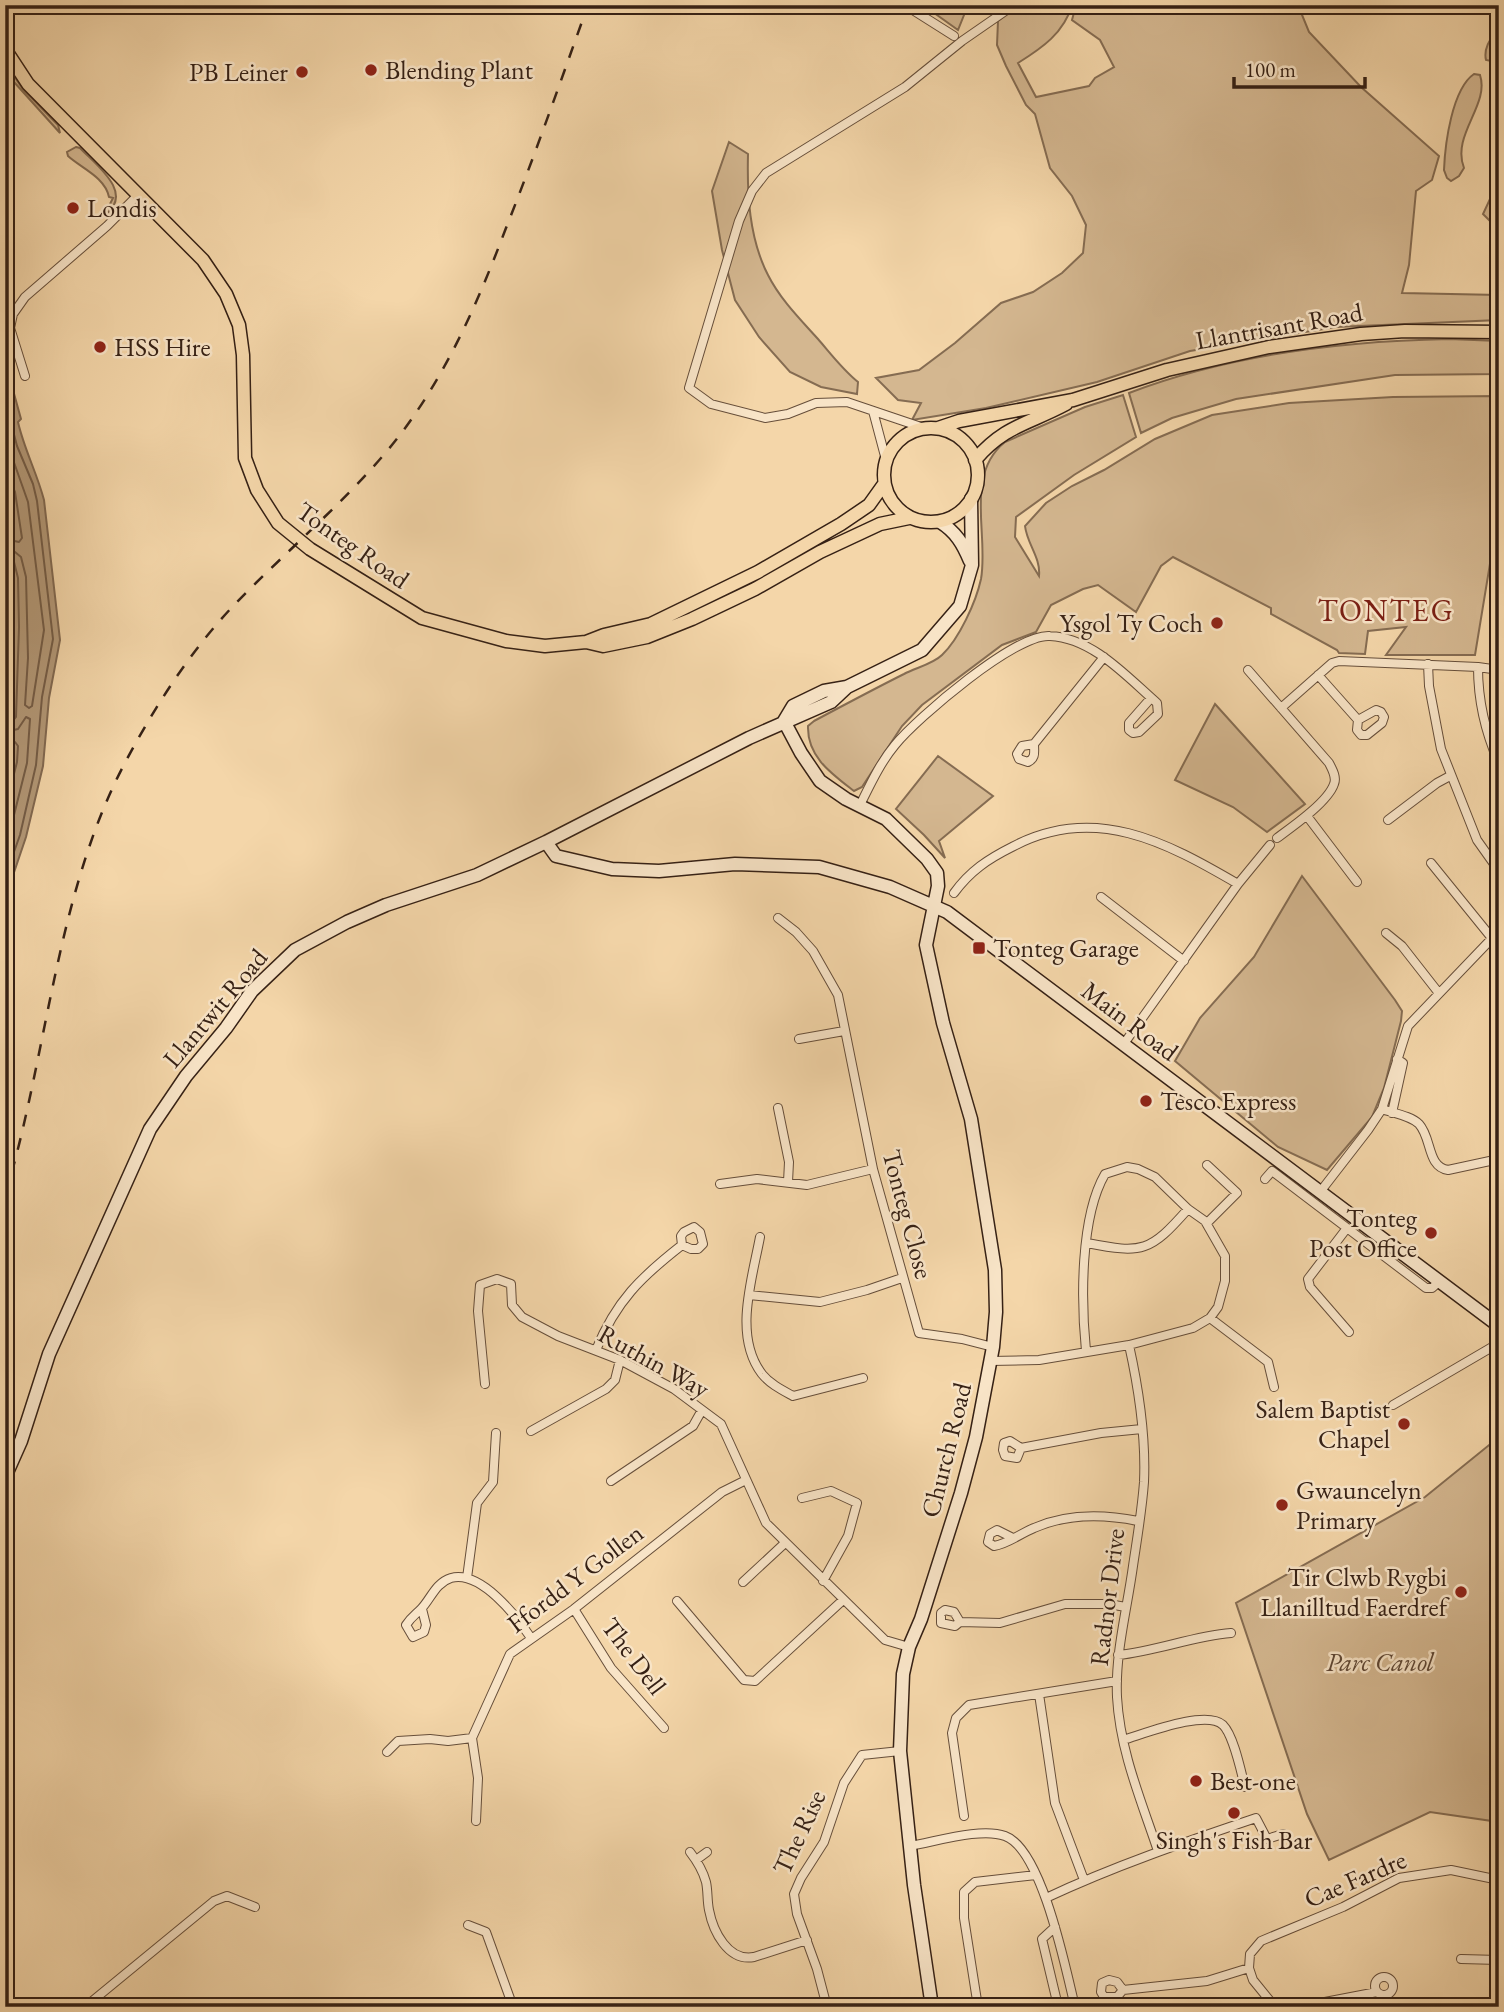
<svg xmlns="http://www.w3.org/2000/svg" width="1504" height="2012" font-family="'EB Garamond',serif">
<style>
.green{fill:#d4b790;stroke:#856c52;stroke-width:2}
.water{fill:#b39877;stroke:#816850;stroke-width:2}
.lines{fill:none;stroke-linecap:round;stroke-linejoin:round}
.shore{stroke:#745c46;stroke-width:2}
.street-casing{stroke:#664e3a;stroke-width:10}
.secondary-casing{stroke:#362115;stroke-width:15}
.primary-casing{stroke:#362115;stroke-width:15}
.street{stroke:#f8e4c7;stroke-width:8}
.secondary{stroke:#f8e4c7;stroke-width:12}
.primary{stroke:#f4d6a9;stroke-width:12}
.rail{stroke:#362115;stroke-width:2.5;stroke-dasharray:12 12;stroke-linecap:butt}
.poi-dot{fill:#8f2418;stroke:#f8e4c7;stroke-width:2.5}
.labels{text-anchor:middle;stroke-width:5;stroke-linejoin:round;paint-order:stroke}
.poi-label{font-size:26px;fill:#362115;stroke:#f8e4c7;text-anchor:start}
.street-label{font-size:26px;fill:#362115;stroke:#f8e4c7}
.park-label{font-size:26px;font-style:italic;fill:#5e4634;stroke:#f8e4c7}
.quarter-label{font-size:30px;letter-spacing:2px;fill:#7a1f14;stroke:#f8e4c7}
</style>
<rect width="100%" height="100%" fill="#f4d6a9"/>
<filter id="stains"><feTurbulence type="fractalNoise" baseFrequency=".00286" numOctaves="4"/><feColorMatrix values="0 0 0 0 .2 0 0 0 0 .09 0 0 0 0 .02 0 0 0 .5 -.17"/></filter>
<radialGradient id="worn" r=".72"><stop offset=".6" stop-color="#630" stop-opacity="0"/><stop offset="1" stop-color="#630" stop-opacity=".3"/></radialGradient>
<!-- green -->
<path class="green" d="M 923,5 L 968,5 L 958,30 Z
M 1018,5 L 1072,5 C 1064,33 1042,48 1018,63 L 1036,97 L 1089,86 L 1095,78 L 1114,67 L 1100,40 L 1072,20 L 1076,5 L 1298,5 L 1309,32 L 1361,87 L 1439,156 L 1432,180 L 1416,191 L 1409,265 L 1402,293 L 1499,295 L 1499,320 L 1336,327 L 1190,351 L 1097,382 L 986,408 L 912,420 L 921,403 L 898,400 L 876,378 L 919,370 L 955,343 L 1001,303 L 1033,292 L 1062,273 L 1083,253 L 1086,225 L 1072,196 L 1050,168 L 1035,114 L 1026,105 L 1006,66 L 997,45 L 998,21 Z
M 1499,27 L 1499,56 L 1491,61 L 1486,60 C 1483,47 1492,37 1499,27 Z
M 5,63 L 23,89 L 58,125 L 60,133 L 5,72 Z
M 1474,74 L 1480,75 C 1490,105 1451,135 1464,168 L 1459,176 L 1451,181 L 1447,178 L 1444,170 C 1445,144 1452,89 1474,74 Z
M 729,142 L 748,154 C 747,194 749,238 768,275 C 780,299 800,319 818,339 C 831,354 842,369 858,382 L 857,394 L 821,387 L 790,372 L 759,337 L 735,300 L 722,250 L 712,191 Z
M 76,147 L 80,148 C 96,165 135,193 105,215 L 102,214 L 103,208 L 108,208 L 113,198 L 109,197 C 105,177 81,168 68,156 L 67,152 Z
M 1490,199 L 1499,199 L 1499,230 L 1483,214 Z
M 1449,339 L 1499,341 L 1499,374 L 1395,375 L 1236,399 L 1172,418 L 1141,433 L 1129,393 C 1231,354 1341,341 1449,339 Z
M 1123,395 L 1136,437 L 1074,475 L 1016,517 L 1015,537 L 1039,576 C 1041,558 1027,544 1025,526 L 1046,503 L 1072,486 L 1104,470 L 1155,439 L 1212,415 L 1289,403 L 1393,397 L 1499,396 L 1499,509 L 1475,655 L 1386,655 L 1406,627 L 1368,631 L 1365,654 L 1339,653 L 1337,650 L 1271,614 L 1271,608 L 1173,557 L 1161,566 L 1136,612 L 1098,585 L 1083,589 L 1051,605 L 1036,632 L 1002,645 L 922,705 L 902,726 L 862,787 L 854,791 C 832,774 807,757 808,726 L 814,721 C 844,705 874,689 904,674 C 915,668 933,664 942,655 C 959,639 976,602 981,579 C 989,534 964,475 1005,442 L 1085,407 Z
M 1215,704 L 1305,804 L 1267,832 L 1233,807 L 1175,780 Z
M 938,756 L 993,796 L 939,841 L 945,858 L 924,835 L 896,809 Z
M 1302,876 L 1395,1000 L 1402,1011 L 1401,1021 L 1384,1088 L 1372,1117 L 1327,1170 L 1278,1147 L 1175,1061 L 1200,1018 L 1254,957 Z
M 1499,1437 L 1499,1822 L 1430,1812 L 1329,1860 L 1307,1814 L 1236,1603 L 1425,1497 Z"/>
<!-- water -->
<path class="water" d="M 5,361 L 21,419 L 18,422 C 24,449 37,473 44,500 L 60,640 L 49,698 L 43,766 L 26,837 L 5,899 L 5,765 L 12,658 L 11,579 L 5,546 Z"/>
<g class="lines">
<!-- shore -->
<path class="shore" d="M 5,387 L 13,415 L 11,423 L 17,446 L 33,484 L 37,501 L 53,639 L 42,697 L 36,765 L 20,835 L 5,877
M 5,437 L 28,502 L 44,630 L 32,706 L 29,708 L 25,705 L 28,658 L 26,577 L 21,557 L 15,552 L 5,550
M 5,470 L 15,492 L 22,538 L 19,542 L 5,539
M 5,559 L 14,562 L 18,578 L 19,627 L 16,717 L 12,722 L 5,724
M 5,732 L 18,729 L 26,717 L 30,719 L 27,763 L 5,851
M 5,743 L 15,742 L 18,746 L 17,762 L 5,809"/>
<!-- street casing -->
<g class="street-casing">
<path id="street" d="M 905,5 L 954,36
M 25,376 L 10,328 L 13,314 L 25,297 L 107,226 L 139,194
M 873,411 L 886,460
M 924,428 L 847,402 L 816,403 L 788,414 L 765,418 L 711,404 L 689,388 L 739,221 L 752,191 L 766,173 L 905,87 L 962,41 L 1014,5
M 1428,664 L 1429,686 L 1441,749 L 1477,840 L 1499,871
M 1478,667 C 1478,701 1485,732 1499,763
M 1248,670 L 1329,763 C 1332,769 1337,777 1334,784 C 1328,802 1292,827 1277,838
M 1318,675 L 1358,720 L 1357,730 L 1361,735 L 1367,735 L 1382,723 L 1384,717 L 1381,712 L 1376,710 L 1358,720
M 1281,708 L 1332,663 L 1339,661 L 1478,667 L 1499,670
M 1034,744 L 1022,746 L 1017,754 L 1019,759 L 1028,762 C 1036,758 1034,752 1034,744 L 1104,657
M 860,805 C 870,785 880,763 895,745 C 917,718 1016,633 1050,636 C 1093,638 1127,677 1157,703 L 1158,714 L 1139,732 L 1133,733 L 1129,730 L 1129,723 L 1151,698
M 1307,816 L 1357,882
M 1388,820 L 1437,783 L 1450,776
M 1431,863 L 1491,937
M 954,893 C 970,871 988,859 1012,847 C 1094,803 1166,842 1238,884
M 1101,897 L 1184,961
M 778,918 L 796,932 L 813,951 L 838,995 L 873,1169 L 919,1333 L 962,1339 L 993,1347
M 1386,933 L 1402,946 L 1438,992
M 799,1039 L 844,1031
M 1123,1045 L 1238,884 L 1270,845
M 1499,1047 L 1494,1048 L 1499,1061
M 778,1108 L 789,1162 L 788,1182
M 1382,1109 C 1393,1113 1411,1116 1419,1124 C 1432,1138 1427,1167 1448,1170 L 1499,1159
M 1392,1113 L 1403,1063 L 1397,1059
M 1265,1179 L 1272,1171 L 1426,1288 L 1432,1288 L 1440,1281
M 720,1184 L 757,1179 L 807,1185 L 873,1169
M 1320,1192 L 1368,1130 L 1382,1109 L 1408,1026 L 1499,931
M 1207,1223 L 1237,1193 L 1207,1165
M 1347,1228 L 1308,1279 L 1310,1287 L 1349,1332
M 760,1237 C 752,1280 733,1336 762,1374 C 770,1384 782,1390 793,1396 L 863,1378
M 1087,1243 C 1143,1254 1150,1252 1188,1209
M 749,1295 L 820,1302 L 867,1290 L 902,1278
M 1210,1318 L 1268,1362 L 1274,1387
M 1129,1345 C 1139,1390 1146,1436 1144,1482 C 1142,1510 1137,1539 1133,1566 C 1127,1610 1115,1653 1117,1697 C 1120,1751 1141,1800 1158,1851
M 596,1350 C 616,1301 641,1277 682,1245 L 681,1236 L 684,1232 L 694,1227 L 700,1232 L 703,1244 L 698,1249 L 691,1249 L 682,1245
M 990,1361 L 1039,1360 L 1129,1345 L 1193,1328 L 1210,1318 L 1218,1307 L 1225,1281 L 1225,1256 L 1205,1221 L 1188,1209 L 1155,1177 L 1138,1169 L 1127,1167 L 1105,1174 C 1080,1217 1081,1301 1086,1351
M 485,1384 L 478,1311 L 480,1285 L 497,1279 L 511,1284 L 512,1305 L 522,1317 L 558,1336 L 620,1360 L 674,1389 L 721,1424 L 766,1523 L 885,1640 L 909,1647
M 1393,1405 L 1499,1343
M 531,1431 L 606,1389 L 615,1380 L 620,1360
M 1021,1448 L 1010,1441 L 1004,1443 L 1003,1450 L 1005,1456 L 1017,1458 L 1021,1448 L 1101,1433 L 1142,1429
M 611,1481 L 693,1426 L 702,1410
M 802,1498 L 831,1491 L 857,1503 L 848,1536 L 823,1581
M 1013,1538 L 997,1530 L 990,1534 L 988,1542 L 994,1546 C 1008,1544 1021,1533 1034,1528 C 1068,1513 1103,1514 1138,1521
M 467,1578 L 477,1503 L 493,1482 L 496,1433
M 743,1582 L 785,1543
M 677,1601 L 744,1680 L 755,1681 L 843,1600
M 422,1609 L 426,1625 L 424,1632 L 413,1637 L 406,1625 C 411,1617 415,1615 421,1609 C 431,1599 435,1583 451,1578 C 481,1570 517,1617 531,1638
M 574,1609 L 611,1668 L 664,1728
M 960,1622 L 954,1612 L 945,1610 L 941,1613 L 941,1623 L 955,1626 L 960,1622 L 1000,1623 L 1065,1604 L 1108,1604 L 1126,1607
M 1118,1655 C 1157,1651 1193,1636 1231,1633
M 1039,1694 L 1055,1803 L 1084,1880
M 472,1738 L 478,1778 L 476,1821
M 1123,1740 C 1144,1734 1206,1709 1223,1725 C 1234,1736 1241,1772 1245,1787
M 387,1752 L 398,1741 L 430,1739 L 448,1741 L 472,1738 L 510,1654 L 574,1609 L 722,1492 L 746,1480
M 964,1816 L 952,1733 L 956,1718 L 969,1705 L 1117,1681
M 909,1846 C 935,1842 981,1827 1005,1836 C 1042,1849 1066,1970 1075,2007
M 690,1852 C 697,1861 703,1871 706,1882 C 708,1891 707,1900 709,1910 C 713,1931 728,1962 754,1957 L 807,1940
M 696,1860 L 707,1852
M 1046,1898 C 1114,1866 1185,1842 1256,1818 L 1267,1839 L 1283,1834
M 468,1925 L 486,1932 L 512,2004 L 515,2007
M 1055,1927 L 1042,1939 L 1058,2006 L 1066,2007
M 1461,1959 L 1499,1960
M1375 1986a9 9 0 1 1 18 0a9 9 0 1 1-18 0Z
M 1123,1990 L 1117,1982 L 1109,1980 L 1102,1983 L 1101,1992 L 1104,1997 L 1117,1997 L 1123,1990 L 1207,1981 L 1249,1968
M 85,2007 L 214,1901 L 227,1896 L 255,1907
M 827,2007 L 817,1969 L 797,1914 L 794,1894 L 801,1878 L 824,1842 L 844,1783 L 862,1755 L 900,1751
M 978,2007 L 964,1918 L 964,1892 L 975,1882 L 1036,1875
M 1275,2007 L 1253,1980 L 1249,1968 L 1250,1954 L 1261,1941 L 1343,1907 L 1399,1878 L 1451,1870 L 1499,1880
M 1318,2007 L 1325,2002 L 1377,1992"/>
</g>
<!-- secondary casing -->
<g class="secondary-casing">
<path id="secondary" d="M 940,522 C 956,532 963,544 970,561
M 784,721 L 801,753 L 820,781 L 846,799 L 886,819 L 927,859 L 937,873 L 938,886 L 926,945 L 943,1023 L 971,1119 L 995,1270 L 996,1312 L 993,1347 L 976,1437 L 961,1493 L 921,1619 L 909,1647 L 903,1674 L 900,1751 L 914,1885 L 932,2007
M 784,721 L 793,706 L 824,691 L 847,687 L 922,650 L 960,606 L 972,565 L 971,499
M 546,842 L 556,856 L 612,869 L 659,871 L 735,864 L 819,867 L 890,887 L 947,912 L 1499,1326
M 5,1477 L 21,1441 L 49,1354 L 150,1129 L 186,1076 L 226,1028 L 252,991 L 295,950 L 347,922 L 386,905 L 477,875 L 546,842 L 749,738 L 831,702 L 847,687"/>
</g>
<!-- primary casing -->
<g class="primary-casing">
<path id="primary" d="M 5,49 L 28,84 L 203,260 L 226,294 L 239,325 L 243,355 L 245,458 L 257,490 L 278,523 L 310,549 L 422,618 L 506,641 L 545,646 L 586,642 L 603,646 L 647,637 L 692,619 L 755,589 L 820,552 L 880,524 L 909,518
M884 475a47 47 0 1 1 94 0a47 47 0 1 1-94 0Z
M 938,428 L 959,421 L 1073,400 L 1167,370 L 1269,347 L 1361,334 L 1405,331 L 1499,332
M 975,460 C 1005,425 1029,424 1066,404
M 586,642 L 604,635 L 651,624 L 758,572 L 841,524 L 869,505 L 884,484"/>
</g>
<!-- street -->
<use href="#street" class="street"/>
<!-- secondary -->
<use href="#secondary" class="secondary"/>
<!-- primary -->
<use href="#primary" class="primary"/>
<!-- rail -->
<path class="rail" d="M 5,1196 C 48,1054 56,890 127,759 C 157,703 192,649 236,603 C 293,544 367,484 413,417 C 454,358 481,294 506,228 C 535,155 561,80 588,5"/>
</g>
<!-- markers -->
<g class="poi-dot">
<circle cx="371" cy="70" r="7"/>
<circle cx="302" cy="72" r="7"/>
<circle cx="73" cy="208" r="7"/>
<circle cx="100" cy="347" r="7"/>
<circle cx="1217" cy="623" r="7"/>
<rect x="972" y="941" width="14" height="14" rx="3.5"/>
<circle cx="1146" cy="1101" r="7"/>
<circle cx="1431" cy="1233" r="7"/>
<circle cx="1404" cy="1424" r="7"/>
<circle cx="1282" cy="1505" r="7"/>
<circle cx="1461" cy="1592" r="7"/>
<circle cx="1196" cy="1781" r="7"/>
<circle cx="1234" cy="1813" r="7"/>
</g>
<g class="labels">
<!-- poi labels -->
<g class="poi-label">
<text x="385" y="79">Blending Plant</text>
<text x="288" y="81" text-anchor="end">PB Leiner</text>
<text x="87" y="217">Londis</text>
<text x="114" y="356">HSS Hire</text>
<text x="1203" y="632" text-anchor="end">Ysgol Ty Coch</text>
<text x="993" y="957">Tonteg Garage</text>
<text x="1160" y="1110">Tesco Express</text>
<text x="1417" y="1227" text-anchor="end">Tonteg<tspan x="1417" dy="30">Post Office</tspan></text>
<text x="1390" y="1418" text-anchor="end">Salem Baptist<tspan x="1390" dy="30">Chapel</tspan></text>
<text x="1296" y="1499">Gwauncelyn<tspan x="1296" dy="30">Primary</tspan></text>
<text x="1447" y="1586" text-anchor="end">Tir Clwb Rygbi<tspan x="1447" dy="30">Llanilltud Faerdref</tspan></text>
<text x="1210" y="1790">Best-one</text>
<text x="1234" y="1849" text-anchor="middle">Singh's Fish Bar</text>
</g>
<!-- street labels -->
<g class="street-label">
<text transform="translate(1279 326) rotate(-10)" y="9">Llantrisant Road</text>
<text transform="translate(353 545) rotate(35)" y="9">Tonteg Road</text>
<text transform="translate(215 1008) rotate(-50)" y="9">Llantwit Road</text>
<text transform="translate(1130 1021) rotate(37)" y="9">Main Road</text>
<text transform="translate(908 1214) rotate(75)" y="9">Tonteg Close</text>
<text transform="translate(654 1361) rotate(29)" y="9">Ruthin Way</text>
<text transform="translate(946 1450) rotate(-76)" y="9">Church Road</text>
<text transform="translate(575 1578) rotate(-37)" y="9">Ffordd Y Gollen</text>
<text transform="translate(1107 1597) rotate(-83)" y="9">Radnor Drive</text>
<text transform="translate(634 1656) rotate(53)" y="9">The Dell</text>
<text transform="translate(799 1832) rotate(-65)" y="9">The Rise</text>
<text transform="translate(1355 1879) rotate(-23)" y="9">Cae Fardre</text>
</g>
<!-- park labels -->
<g class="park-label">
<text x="1380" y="1671">Parc Canol</text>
</g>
<!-- quarter labels -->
<g class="quarter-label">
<text x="1386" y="621">TONTEG</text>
</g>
</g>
<!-- margin -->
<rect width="1504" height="2012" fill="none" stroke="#f4d6a9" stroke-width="28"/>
<rect x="7" y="7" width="1490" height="1998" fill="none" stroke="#362115" stroke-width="3.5"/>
<rect x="14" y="14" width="1476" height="1984" fill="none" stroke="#362115" stroke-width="2"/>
<!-- scale -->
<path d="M1234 77v10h131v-10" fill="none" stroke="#362115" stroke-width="3.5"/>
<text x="1245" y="77" font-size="21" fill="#362115" stroke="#f8e4c7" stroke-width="5" paint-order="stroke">100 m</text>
<rect width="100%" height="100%" filter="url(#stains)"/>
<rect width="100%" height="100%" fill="url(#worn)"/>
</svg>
